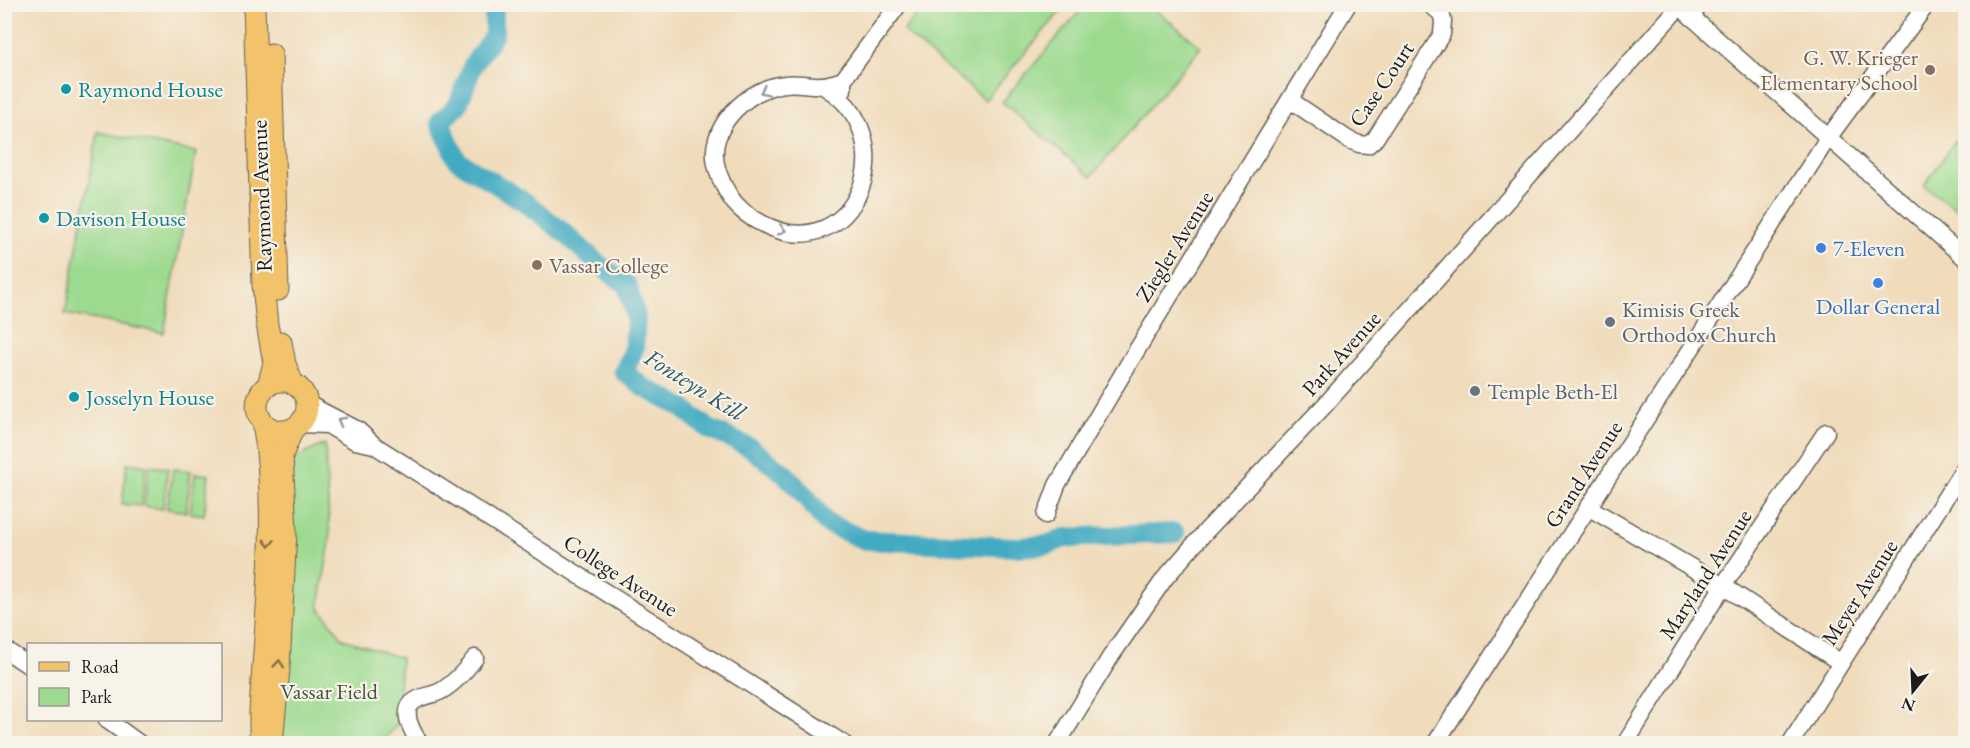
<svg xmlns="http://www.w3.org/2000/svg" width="1970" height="748" font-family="'EB Garamond',serif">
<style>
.green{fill:#9cda8f;stroke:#5c7b56;stroke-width:1.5}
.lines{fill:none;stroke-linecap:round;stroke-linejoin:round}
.river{stroke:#42abc2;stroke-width:20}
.minor-casing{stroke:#665f54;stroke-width:19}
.major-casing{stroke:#665f54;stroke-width:23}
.minor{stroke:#fff;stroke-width:16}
.major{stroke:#f2c36a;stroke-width:21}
.oneway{stroke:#999}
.oneway2{stroke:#877043}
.education-dot{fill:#8d6e63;stroke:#f7f3e8;stroke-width:2}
.culture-dot{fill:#0f9aa8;stroke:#f7f3e8;stroke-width:2}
.shop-dot{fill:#3f7fe0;stroke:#f7f3e8;stroke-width:2}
.worship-dot{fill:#6b7280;stroke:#f7f3e8;stroke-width:2}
.labels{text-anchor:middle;stroke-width:4.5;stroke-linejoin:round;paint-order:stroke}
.education-label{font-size:22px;fill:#785e54;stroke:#f7f3e8;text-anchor:end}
.street-label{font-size:22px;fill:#1c1c1c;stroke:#f7f3e8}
.culture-label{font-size:22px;fill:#0d838f;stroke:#f7f3e8;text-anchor:start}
.shop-label{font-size:22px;fill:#366cbe;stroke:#f7f3e8;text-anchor:start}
.worship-label{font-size:22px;fill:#5b616d;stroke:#f7f3e8;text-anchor:start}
.park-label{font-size:22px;fill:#42553e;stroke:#f7f3e8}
.water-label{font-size:24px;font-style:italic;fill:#2d5c67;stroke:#f7f3e8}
</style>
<rect width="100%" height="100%" fill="#f7f3e8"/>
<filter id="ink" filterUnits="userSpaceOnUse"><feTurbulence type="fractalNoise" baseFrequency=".0167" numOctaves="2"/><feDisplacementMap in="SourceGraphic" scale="12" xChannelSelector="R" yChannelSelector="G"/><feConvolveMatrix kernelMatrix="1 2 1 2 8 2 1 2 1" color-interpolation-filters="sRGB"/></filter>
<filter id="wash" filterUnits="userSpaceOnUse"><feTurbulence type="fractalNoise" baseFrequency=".008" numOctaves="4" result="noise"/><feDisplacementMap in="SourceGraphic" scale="24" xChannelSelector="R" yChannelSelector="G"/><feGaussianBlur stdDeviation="1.35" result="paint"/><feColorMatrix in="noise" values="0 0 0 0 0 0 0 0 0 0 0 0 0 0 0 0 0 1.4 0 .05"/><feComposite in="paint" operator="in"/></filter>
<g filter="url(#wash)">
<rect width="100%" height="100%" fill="#f0dcbb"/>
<!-- green -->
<path class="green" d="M 1086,4 L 1150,5 L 1201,47 L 1091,177 L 1002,102 Z
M 925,5 L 925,4 L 1066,5 L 985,100 L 903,31 Z
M 1965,127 L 1965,215 L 1924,186 Z
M 98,132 L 196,152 L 164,333 L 65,314 Z
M 325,444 L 330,541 L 319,607 L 343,639 L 401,658 L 397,725 L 381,743 L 275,743 L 287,462 Z
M 127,463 L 146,466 L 141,506 L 122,504 Z
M 149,466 L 168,468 L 163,509 L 144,506 Z
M 173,469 L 191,471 L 186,512 L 167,509 Z
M 195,473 L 209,475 L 204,515 L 190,513 Z"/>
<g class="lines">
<!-- river -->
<path class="river" d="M 494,4 L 494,35 L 473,65 L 458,105 L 440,122 L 457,160 L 525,202 L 568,236 L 596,262 L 627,285 L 636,317 L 634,349 L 624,372 L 643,387 L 681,407 L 709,429 L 749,447 L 785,474 L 808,499 L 826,523 L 865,540 L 1017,547 L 1047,545 L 1064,538 L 1175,533"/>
</g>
</g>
<g filter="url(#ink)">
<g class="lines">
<!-- minor casing -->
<g class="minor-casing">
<path id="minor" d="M 1677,4 L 1966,259
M 1691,17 L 1700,4
M 821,85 C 910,133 855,271 763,224 C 749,217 737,209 729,195 C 719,179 711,158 717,139 C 726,111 756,87 785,84 C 797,82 809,86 821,85 C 829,85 836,82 843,80
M 843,90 L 843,80 L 899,4
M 1290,100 L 1349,140 L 1359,144 L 1368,145 L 1375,139 L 1442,34 L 1443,21 L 1441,13 L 1429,4
M 299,424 L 328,425 L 355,441 L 374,445 L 358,430 L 306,403
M 374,445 L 844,744
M 1588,507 L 1723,586 L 1841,663
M 1046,515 L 1057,485 L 1132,358 L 1348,4
M 4,649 L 28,665
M 107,720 L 140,744
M 420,744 C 412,731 398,709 418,699 C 426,695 434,695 441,691 C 455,683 465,671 475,658
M 1057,744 L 1111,656 L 1165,578 L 1206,531 L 1325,405 L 1679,7
M 1435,744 L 1828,138 L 1927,4
M 1625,744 L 1723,586 L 1826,432
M 1790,744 L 1966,465"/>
</g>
<!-- major casing -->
<g class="major-casing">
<path id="major" d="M 254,4 L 263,285 L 267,324 L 274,363 L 268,386
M 271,54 L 278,290
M 281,342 L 285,364 L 293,384
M257 406a25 25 0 1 1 50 0a25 25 0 1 1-50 0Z
M 260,744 L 260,713 C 265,618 279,516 263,422
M 272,744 L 279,668 L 286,531 L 282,455 L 293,429"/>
</g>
<!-- minor -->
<use href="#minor" class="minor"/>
<!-- major -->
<use href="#major" class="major"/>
</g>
<!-- one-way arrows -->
<defs><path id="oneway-chevron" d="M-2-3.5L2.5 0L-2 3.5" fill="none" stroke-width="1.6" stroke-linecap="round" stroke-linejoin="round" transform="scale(1.5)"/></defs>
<g class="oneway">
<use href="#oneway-chevron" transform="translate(764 91) rotate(156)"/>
<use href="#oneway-chevron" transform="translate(782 230) rotate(12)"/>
<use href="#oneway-chevron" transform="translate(341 421) rotate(-152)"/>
</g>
<g class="oneway2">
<use href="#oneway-chevron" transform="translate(269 543) rotate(92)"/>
<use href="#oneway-chevron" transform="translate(279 664) rotate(-86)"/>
</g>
</g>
<!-- markers -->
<g class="education-dot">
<circle cx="1930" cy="70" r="6"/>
<circle cx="537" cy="265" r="6"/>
</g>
<g class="culture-dot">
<circle cx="66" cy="89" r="6"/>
<circle cx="44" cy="218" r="6"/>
<circle cx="74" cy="397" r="6"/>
</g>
<g class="shop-dot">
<circle cx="1821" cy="248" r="6"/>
<circle cx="1878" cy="283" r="6"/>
</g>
<g class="worship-dot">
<circle cx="1610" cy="322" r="6"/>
<circle cx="1475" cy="391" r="6"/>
</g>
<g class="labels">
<!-- education labels -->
<g class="education-label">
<text x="1918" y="65">G. W. Krieger<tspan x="1918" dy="25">Elementary School</tspan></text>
<text x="549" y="273" text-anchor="start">Vassar College</text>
</g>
<!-- street labels -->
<g class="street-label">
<text transform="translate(1381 84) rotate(-56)" y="8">Case Court</text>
<text transform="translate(261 196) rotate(-92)" y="8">Raymond Avenue</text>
<text transform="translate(1174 246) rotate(-58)" y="8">Ziegler Avenue</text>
<text transform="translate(1341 353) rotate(-48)" y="8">Park Avenue</text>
<text transform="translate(1583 474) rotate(-57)" y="8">Grand Avenue</text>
<text transform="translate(1705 574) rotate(-57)" y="8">Maryland Avenue</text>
<text transform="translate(621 575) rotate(33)" y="8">College Avenue</text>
<text transform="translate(1859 592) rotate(-57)" y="8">Meyer Avenue</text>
</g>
<!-- culture labels -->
<g class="culture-label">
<text x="78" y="97">Raymond House</text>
<text x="56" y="226">Davison House</text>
<text x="86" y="405">Josselyn House</text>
</g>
<!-- shop labels -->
<g class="shop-label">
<text x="1833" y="256">7-Eleven</text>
<text x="1878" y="314" text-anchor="middle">Dollar General</text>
</g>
<!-- worship labels -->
<g class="worship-label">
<text x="1622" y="317">Kimisis Greek<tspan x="1622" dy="25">Orthodox Church</tspan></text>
<text x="1487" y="399">Temple Beth-El</text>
</g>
<!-- park labels -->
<g class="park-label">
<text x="329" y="699">Vassar Field</text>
</g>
<!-- water labels -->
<g class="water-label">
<text transform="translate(695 385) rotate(32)" y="8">Fonteyn Kill</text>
</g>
</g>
<!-- margin -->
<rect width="1970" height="748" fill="none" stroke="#f7f3e8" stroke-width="24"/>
<!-- legend -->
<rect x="27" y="643" width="195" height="78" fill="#f7f3e8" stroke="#9f9d96" stroke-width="1.5"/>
<rect x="39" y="662" width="30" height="9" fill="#f2c36a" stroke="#9f9d96" stroke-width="1.5"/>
<text x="81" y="673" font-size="18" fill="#1c1c1c">Road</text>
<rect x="39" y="688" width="30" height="18" fill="#9cda8f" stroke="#9f9d96" stroke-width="1.5"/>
<text x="81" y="703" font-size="18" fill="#1c1c1c">Park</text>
<!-- north arrow -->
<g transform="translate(1913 691) rotate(198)" stroke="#f7f3e8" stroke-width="4.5" paint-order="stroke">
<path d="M0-4.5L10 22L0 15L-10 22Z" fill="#1c1c1c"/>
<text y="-9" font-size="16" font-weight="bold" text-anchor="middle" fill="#1c1c1c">N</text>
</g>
</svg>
